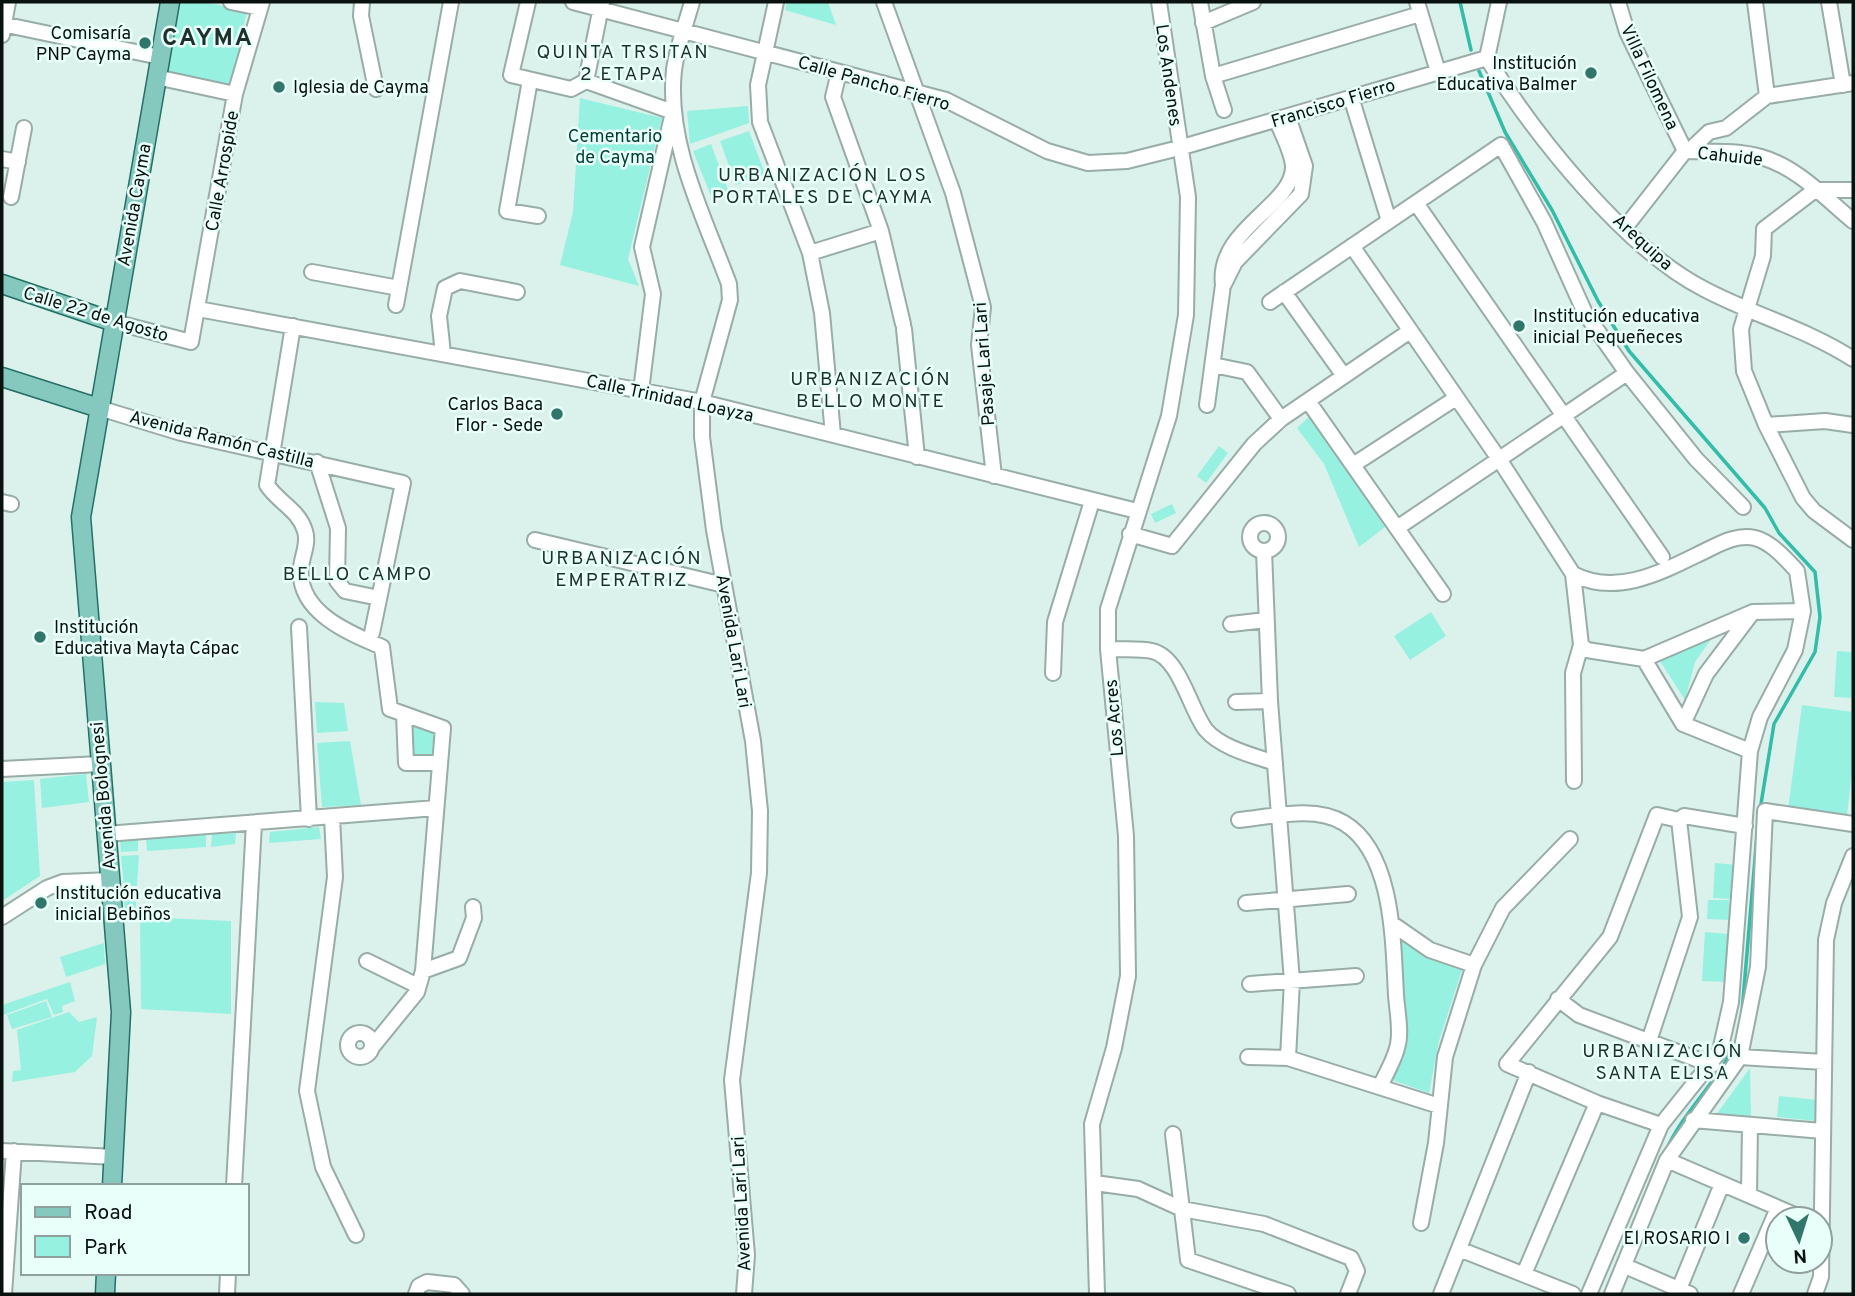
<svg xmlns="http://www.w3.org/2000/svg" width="1855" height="1296" font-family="Overpass,sans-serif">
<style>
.green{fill:#97f1e0}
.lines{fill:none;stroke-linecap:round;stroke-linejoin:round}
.stream{stroke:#33bca8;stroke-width:3.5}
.minor-casing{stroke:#98aca8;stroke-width:18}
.major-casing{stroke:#247064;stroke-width:21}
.minor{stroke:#fff;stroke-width:14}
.major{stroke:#84c8be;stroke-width:18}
.poi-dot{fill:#31766a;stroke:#e9fffa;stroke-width:2.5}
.labels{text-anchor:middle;stroke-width:5;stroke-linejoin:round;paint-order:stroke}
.poi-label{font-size:18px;fill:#0a1210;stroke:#e9fffa;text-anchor:end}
.street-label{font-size:18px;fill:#0a1210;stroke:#e9fffa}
.park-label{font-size:18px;fill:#003d35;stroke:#e9fffa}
.neighbourhood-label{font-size:19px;letter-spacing:2px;fill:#1e302c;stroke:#e9fffa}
.district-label{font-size:24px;font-weight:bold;letter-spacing:2px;fill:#1e302c;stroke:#e9fffa}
</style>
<rect width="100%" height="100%" fill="#dbf1ec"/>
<!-- green -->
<path class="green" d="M 177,2 L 205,2 L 247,11 L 231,86 L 162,72 Z
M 787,2 L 828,2 L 836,25 L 785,10 Z
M 580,98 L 662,118 L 628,259 L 639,286 L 560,265 L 573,212 Z
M 748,106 L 749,123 L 690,144 L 687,111 Z
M 749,131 L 765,174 L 736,185 L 720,141 Z
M 711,144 L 728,190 L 711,196 L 693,151 Z
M 1312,414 L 1385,527 L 1359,547 L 1324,464 L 1297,428 Z
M 1219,446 L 1228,453 L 1206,483 L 1197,476 Z
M 1172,504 L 1176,513 L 1155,523 L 1151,514 Z
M 1431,612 L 1446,636 L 1410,660 L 1394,636 Z
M 1719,628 L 1695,662 L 1685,700 L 1660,661 Z
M 1837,651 L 1853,652 L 1853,698 L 1834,697 Z
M 315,702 L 344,703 L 348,731 L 317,733 Z
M 1802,705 L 1853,712 L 1853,765 L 1847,816 L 1788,809 Z
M 416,719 L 435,731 L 434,755 L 412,756 L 406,725 Z
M 350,741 L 361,805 L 322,807 L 317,743 Z
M 86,774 L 89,802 L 42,808 L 40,779 Z
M 34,780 L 40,876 L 2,901 L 2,782 Z
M 319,827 L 321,839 L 269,843 L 270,832 Z
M 236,833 L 235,844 L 211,847 L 212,834 Z
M 206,834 L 206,847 L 147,851 L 146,838 Z
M 120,840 L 138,840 L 138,851 L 121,852 Z
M 139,855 L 137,886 L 124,886 L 121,856 Z
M 1715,863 L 1736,865 L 1733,899 L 1713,898 Z
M 123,892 L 136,892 L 136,908 L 125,909 Z
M 1708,900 L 1729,900 L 1729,920 L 1707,919 Z
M 140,917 L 231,921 L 231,1014 L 141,1009 Z
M 1705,932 L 1729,934 L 1726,982 L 1702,981 Z
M 1401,939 L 1424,957 L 1462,970 L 1439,1041 L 1429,1093 L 1389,1079 L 1405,1052 Z
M 104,943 L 105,964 L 66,977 L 60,957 Z
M 70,982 L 75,1001 L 62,1006 L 63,1012 L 54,1015 L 47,999 L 3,1015 L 2,1005 Z
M 46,1001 L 52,1017 L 12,1029 L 7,1015 Z
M 69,1012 L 79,1022 L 97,1017 L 92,1056 L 75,1072 L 12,1082 L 13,1071 L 21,1070 L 17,1030 Z
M 1750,1068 L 1751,1120 L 1713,1119 Z
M 1779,1096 L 1818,1100 L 1816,1121 L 1777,1117 Z"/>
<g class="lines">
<!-- stream -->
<path class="stream" d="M 1460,2 L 1471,50
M 1479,71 L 1505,132 L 1552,210 L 1598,301 L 1629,351 L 1765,508 L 1779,533 L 1815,572 L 1820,617 L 1815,652 L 1774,724 L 1760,810
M 1742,1012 L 1757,835
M 1666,1151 C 1684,1109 1721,1080 1738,1037"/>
<!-- minor casing -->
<g class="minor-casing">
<path id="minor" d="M 231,2 L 260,8
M 362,2 L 361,16 L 376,89
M 528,2 L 511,75 L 571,89 L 586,81 L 673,112 L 642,247 L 653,294 L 641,391
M 573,2 L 946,100 L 1047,151 L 1088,163 L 1127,161 L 1179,148 L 1487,58
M 692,2 C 686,24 677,47 674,70 C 666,144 704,216 729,284 L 730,300 L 702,402 L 702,437 L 714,530 L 753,741 L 760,811 L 759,873 L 732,1080 L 747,1255 L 744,1294
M 776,2 L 758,85 L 760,122 L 810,253 L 822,313 L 833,435
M 884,2 L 953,193 L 983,307 L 979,345 L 994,476
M 1200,2 L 1213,76 L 1224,110
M 1417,2 L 1438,72
M 1618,2 L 1627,32 L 1685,151
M 1755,2 L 1767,96
M 1829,2 L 1843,85
M 1203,23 L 1253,2
M 2,24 L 160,57
M 2,35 L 8,2
M 1487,58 C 1534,134 1624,248 1704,289 C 1753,315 1807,329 1853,359
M 1487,58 L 1499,2
M 839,72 L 833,97 L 881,231 L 903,324
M 1213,76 L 1420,14
M 156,77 L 235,94
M 530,80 L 507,211 L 538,216
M 586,81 L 602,2
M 1351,97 L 1389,221
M 1685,151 C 1710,152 1736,150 1761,157 C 1797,167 1824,197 1853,221
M 1689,151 L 1709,132 L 1726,128 L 1767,96 L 1853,83
M 2,159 L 18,162
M 1815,190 L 1764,229 L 1763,256 L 1741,329 L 1744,371 L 1766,425 L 1803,498 L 1814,511 L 1853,540
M 1815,190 L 1853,190
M 11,197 L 24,128
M 1416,203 L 1662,557
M 1624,229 L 1685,151
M 1352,246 L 1499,459 L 1573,574 C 1619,598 1667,569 1709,549 C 1723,542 1739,534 1755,538 C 1771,542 1786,559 1797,571 L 1803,611 L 1795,650 L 1760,717 L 1750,751 L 1731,1002 L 1720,1051 L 1661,1125 L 1589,1294
M 810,253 L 881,231
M 312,272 L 399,288
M 1224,284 L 1235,262 L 1301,194 L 1305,166 L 1288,117
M 1284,292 L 1344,376
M 1270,302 L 1501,145 L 1544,222 L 1585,313 L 1627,373 L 1696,459 L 1743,507
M 396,305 L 451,2
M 198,309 L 702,402 L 1137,511
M 114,322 L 191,342 L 235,94 L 262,2
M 293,326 L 267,485 C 278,502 299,510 305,531 C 309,544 302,555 301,568 C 297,612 349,633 382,647 L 390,709 L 443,728 L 423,971 L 417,992 L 373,1046
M 904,329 L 917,457
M 443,354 L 439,316 L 445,288 L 460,281 L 517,292
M 1213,365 L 1247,372 L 1281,419
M 1308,401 L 1443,594
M 1207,405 L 1223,285 C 1216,229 1293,206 1293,167 C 1293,154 1282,134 1277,121
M 99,408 L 181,433 L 403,483 L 372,633
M 1766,425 L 1825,421 L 1853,425
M 317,462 L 338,528 L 337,581 L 345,591 L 379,598
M 1353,465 L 1456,398
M 2,502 L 11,504
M1250 537a14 14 0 1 1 28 0a14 14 0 1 1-28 0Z
M 1397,528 L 1627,373
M 1130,534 L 1172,546 L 1254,444 L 1281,419 L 1410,331
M 535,540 L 724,585
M 1264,551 L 1270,701 L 1292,981 L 1288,1058 L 1439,1106
M 1573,574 L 1581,645 L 1573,673 L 1574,781
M 1231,624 L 1266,620
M 299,627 L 309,819
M 1581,645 L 1587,650 L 1644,659 L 1753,612 L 1803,611
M 1108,649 C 1122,650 1138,648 1152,651 C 1180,657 1190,710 1206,730 C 1221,748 1255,756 1275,763
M 1644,659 L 1683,724 L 1750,751
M 1053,673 L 1055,622 L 1092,501
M 1236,702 L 1270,701
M 404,714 L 406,763 L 440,763
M 1683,724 L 1706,674 L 1752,613
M 2,769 L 100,764
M 332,817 L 335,877 L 307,1091 L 323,1167 L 356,1235
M 1239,820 C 1270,817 1315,805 1344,823 C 1394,853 1393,943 1396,995 C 1397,1011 1402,1033 1397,1048 C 1394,1061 1385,1075 1380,1087
M 106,834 L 436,808
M 1246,903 L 1348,894
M 2,917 L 47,888 L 63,882 L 111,880
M 1391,923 L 1430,950 L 1474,965
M 367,961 L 418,986
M 423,971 L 459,958 L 474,918 L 473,907
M 1250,984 L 1356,976
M 1558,999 L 1579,1015 L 1712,1065
M348 1045a12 12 0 1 1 24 0a12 12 0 1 1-24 0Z
M 1649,1041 L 1690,917 L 1679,820
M 1248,1057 L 1288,1058
M 1740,1057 L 1824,1062
M 1693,1120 L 1823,1131
M 1661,1125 L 1597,1103 L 1507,1064 L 1610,937 L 1657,815 L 1679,820 L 1684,816 L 1745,826
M 1173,1134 L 1188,1260 L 1288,1294
M 2,1151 L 114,1157
M 1667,1160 L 1804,1219
M 1095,1183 L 1138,1189 L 1182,1209 L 1264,1224 L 1351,1258 L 1357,1271 L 1348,1294
M 234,1186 L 254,823
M 1749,1195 L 1750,1125
M 1421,1223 L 1436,1143 L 1445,1057 L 1474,965 L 1503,908 L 1570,839
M 1459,1249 L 1573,1294
M 1625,1266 L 1690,1294
M 1524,1274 L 1597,1103
M 4,1294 L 14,1151
M 227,1294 L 228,1273
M 416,1294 L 419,1286 L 427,1282 L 454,1285 L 462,1294
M 1097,1294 L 1092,1124 L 1114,1048 L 1128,976 L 1126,836 L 1108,649 L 1108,609 L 1169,416 L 1186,315 L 1188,197 L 1159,2
M 1441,1294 L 1529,1072
M 1612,1294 L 1667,1160 L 1740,1057 L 1758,967 L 1765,811 L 1853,824
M 1677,1294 L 1722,1184
M 1741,1294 L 1778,1208
M 1815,1294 L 1821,1277 L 1826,940 L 1834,903 L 1853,856"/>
</g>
<!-- major casing -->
<g class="major-casing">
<path id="major" d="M 2,284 L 114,322
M 2,377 L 99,408
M 112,1186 L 121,1012 L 81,517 L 170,2
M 105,1294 L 106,1273"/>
</g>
<!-- minor -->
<use href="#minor" class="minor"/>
<!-- major -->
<use href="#major" class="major"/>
</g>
<!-- markers -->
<g class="poi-dot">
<circle cx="145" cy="43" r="7"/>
<circle cx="1591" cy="73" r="7"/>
<circle cx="279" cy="87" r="7"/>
<circle cx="1519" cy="326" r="7"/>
<circle cx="557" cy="414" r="7"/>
<circle cx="40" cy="637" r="7"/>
<circle cx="41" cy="903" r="7"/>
<circle cx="1744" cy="1238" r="7"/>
</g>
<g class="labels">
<!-- poi labels -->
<g class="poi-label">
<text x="131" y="39">Comisaría<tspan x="131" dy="21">PNP Cayma</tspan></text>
<text x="1577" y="69">Institución<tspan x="1577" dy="21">Educativa Balmer</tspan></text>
<text x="293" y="93" text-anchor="start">Iglesia de Cayma</text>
<text x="1533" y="322" text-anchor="start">Institución educativa<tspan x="1533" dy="21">inicial Pequeñeces</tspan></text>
<text x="543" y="410">Carlos Baca<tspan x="543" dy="21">Flor - Sede</tspan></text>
<text x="54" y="633" text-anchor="start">Institución<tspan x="54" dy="21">Educativa Mayta Cápac</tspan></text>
<text x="55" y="899" text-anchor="start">Institución educativa<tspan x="55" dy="21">inicial Bebiños</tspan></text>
<text x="1730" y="1244">El ROSARIO I</text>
</g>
<!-- street labels -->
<g class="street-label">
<text transform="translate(1169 75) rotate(82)" y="6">Los Andenes</text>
<text transform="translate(1650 77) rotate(65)" y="6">Villa Filomena</text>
<text transform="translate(874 83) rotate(16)" y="6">Calle Pancho Fierro</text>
<text transform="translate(1333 103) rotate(-17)" y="6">Francisco Fierro</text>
<text transform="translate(1730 156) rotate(6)" y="6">Cahuide</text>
<text transform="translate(222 171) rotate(-80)" y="6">Calle Arrospide</text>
<text transform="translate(134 205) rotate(-80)" y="6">Avenida Cayma</text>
<text transform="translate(1643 242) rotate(42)" y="6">Arequipa</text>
<text transform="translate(96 314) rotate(17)" y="6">Calle 22 de Agosto</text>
<text transform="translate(984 364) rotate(-94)" y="6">Pasaje Lari Lari</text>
<text transform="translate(670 398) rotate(12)" y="6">Calle Trinidad Loayza</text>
<text transform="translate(222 439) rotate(14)" y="6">Avenida Ramón Castilla</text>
<text transform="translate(734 641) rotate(80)" y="6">Avenida Lari Lari</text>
<text transform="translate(1114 718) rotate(-95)" y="6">Los Acres</text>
<text transform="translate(103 796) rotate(-95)" y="6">Avenida Bolognesi</text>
<text transform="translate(741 1204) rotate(-93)" y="6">Avenida Lari Lari</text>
</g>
<!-- park labels -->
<g class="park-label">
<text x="615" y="142">Cementario<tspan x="615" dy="21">de Cayma</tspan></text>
</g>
<!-- neighbourhood labels -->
<g class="neighbourhood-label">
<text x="623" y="58">QUINTA TRSITAN<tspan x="623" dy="22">2 ETAPA</tspan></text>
<text x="823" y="181">URBANIZACIÓN LOS<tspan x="823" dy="22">PORTALES DE CAYMA</tspan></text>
<text x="871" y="385">URBANIZACIÓN<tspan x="871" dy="22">BELLO MONTE</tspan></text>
<text x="622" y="564">URBANIZACIÓN<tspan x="622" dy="22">EMPERATRIZ</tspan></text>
<text x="358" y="580">BELLO CAMPO</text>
<text x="1663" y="1057">URBANIZACIÓN<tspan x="1663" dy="22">SANTA ELISA</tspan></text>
</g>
<!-- district labels -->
<g class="district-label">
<text x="208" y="45">CAYMA</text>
</g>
</g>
<!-- border -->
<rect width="1855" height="1296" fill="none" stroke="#0a1210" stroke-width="7"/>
<!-- legend -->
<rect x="21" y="1184" width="228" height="91" fill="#e9fffa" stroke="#90a09c" stroke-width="2"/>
<rect x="35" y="1207" width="35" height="10" fill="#84c8be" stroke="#90a09c" stroke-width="2"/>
<text x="84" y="1219" font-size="21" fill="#0a1210">Road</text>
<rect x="35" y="1236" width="35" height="21" fill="#97f1e0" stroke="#90a09c" stroke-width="2"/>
<text x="84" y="1254" font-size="21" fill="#0a1210">Park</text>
<!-- north arrow -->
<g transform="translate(1799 1240) rotate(176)"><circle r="33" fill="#e9fffa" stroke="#90a09c" stroke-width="2"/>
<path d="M0-5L12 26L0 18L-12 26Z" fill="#31766a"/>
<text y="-10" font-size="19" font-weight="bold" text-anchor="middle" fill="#0a1210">N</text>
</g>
</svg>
